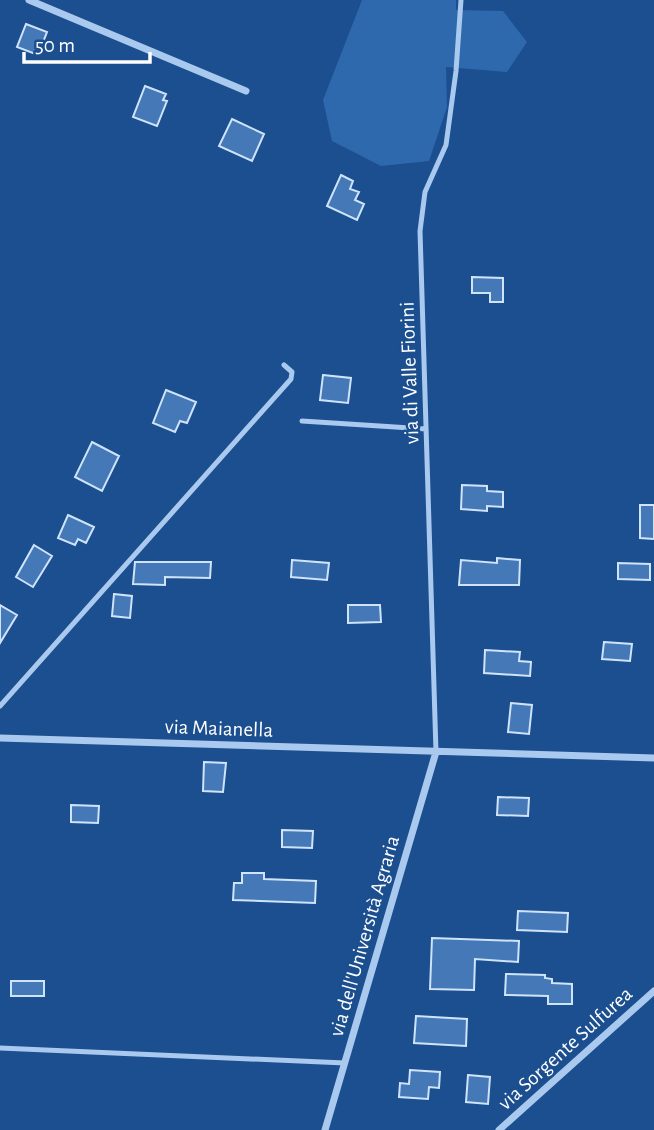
<svg xmlns="http://www.w3.org/2000/svg" width="654" height="1130" font-family="'Alegreya Sans',sans-serif">
<style>
.green{fill:#2e69ad}
.building{fill:#4478b7;stroke:#cfe3fa;stroke-width:2}
.lines{fill:none;stroke-linecap:round;stroke-linejoin:round}
.service{stroke:#a9c9ee;stroke-width:5}
.minor{stroke:#a9c9ee;stroke-width:7}
.labels{text-anchor:middle;stroke-width:5;stroke-linejoin:round;paint-order:stroke}
.street-label{font-size:21px;fill:#fff;stroke:#1b4f8f}
</style>
<rect width="100%" height="100%" fill="#1b4f8f"/>
<!-- green -->
<path class="green" d="M 362,0 L 456,0 L 456,10 L 503,11 L 527,42 L 507,72 L 446,67 L 447,107 L 429,161 L 381,166 L 332,141 L 323,100 Z"/>
<!-- building -->
<path class="building" d="M 26,24 L 47,32 L 38,55 L 17,47 Z
M 145,86 L 166,94 L 163,100 L 167,101 L 157,126 L 133,117 Z
M 232,119 L 264,134 L 252,161 L 219,146 Z
M 341,175 L 353,181 L 350,189 L 359,192 L 355,200 L 364,204 L 357,220 L 327,206 Z
M 472,277 L 503,278 L 503,302 L 490,302 L 490,293 L 472,293 Z
M 323,375 L 351,378 L 348,403 L 320,400 Z
M 166,390 L 196,402 L 187,423 L 180,421 L 175,432 L 153,423 Z
M 92,442 L 119,456 L 102,491 L 75,477 Z
M 462,485 L 487,486 L 487,491 L 503,492 L 503,507 L 487,506 L 487,511 L 461,509 Z
M 640,505 L 654,505 L 654,539 L 640,538 Z
M 68,515 L 94,527 L 86,543 L 78,539 L 75,545 L 58,538 Z
M 34,545 L 52,556 L 33,587 L 16,577 Z
M 497,558 L 520,560 L 519,585 L 459,585 L 461,560 L 497,563 Z
M 292,560 L 329,563 L 327,580 L 291,577 Z
M 135,562 L 211,562 L 210,578 L 165,577 L 165,585 L 133,584 Z
M 618,563 L 650,564 L 650,580 L 618,579 Z
M 114,594 L 132,596 L 130,618 L 112,616 Z
M 0,605 L 17,615 L 0,643 Z
M 348,605 L 380,605 L 381,622 L 348,623 Z
M 604,642 L 632,644 L 630,661 L 602,659 Z
M 485,650 L 520,652 L 519,661 L 531,662 L 530,676 L 484,673 Z
M 511,703 L 532,705 L 529,734 L 508,732 Z
M 204,762 L 226,763 L 223,792 L 203,791 Z
M 498,797 L 529,798 L 528,816 L 497,815 Z
M 71,805 L 99,806 L 98,823 L 71,822 Z
M 282,830 L 313,831 L 312,848 L 282,847 Z
M 242,873 L 264,873 L 264,879 L 316,881 L 315,903 L 233,900 L 234,883 L 242,883 Z
M 518,911 L 568,913 L 567,932 L 517,930 Z
M 432,938 L 519,941 L 518,962 L 475,959 L 474,990 L 430,989 Z
M 506,974 L 545,975 L 545,978 L 552,979 L 552,983 L 572,984 L 572,1004 L 548,1004 L 548,996 L 505,995 Z
M 11,981 L 44,981 L 44,996 L 11,996 Z
M 416,1016 L 467,1019 L 466,1046 L 414,1043 Z
M 410,1070 L 440,1072 L 439,1088 L 429,1087 L 428,1099 L 399,1097 L 400,1083 L 409,1084 Z
M 468,1075 L 490,1077 L 488,1104 L 466,1102 Z"/>
<g class="lines">
<!-- service -->
<path class="service" d="M 302,421 L 426,429
M 0,706 L 291,379 L 292,372 L 284,365
M 436,752 L 420,231 L 425,192 L 446,145 L 456,71 L 461,0
M 0,1048 L 345,1063"/>
<!-- minor -->
<path class="minor" d="M 29,0 L 246,91
M 0,738 L 654,758
M 325,1130 L 436,752
M 499,1130 L 654,991"/>
</g>
<g class="labels">
<!-- street labels -->
<g class="street-label">
<text transform="translate(409 373) rotate(-92)" y="7">via di Valle Fiorini</text>
<text transform="translate(219 728) rotate(2)" y="7">via Maianella</text>
<text transform="translate(364 936) rotate(-74)" y="7">via dell'Università Agraria</text>
<text transform="translate(565 1048) rotate(-42)" y="7">via Sorgente Sulfurea</text>
</g>
</g>
<!-- scale -->
<path d="M24 52v10h126v-10" fill="none" stroke="#ffffff" stroke-width="3.5"/>
<text x="35" y="52" font-size="21" fill="#ffffff" stroke="#1b4f8f" stroke-width="5" paint-order="stroke">50 m</text>
</svg>
